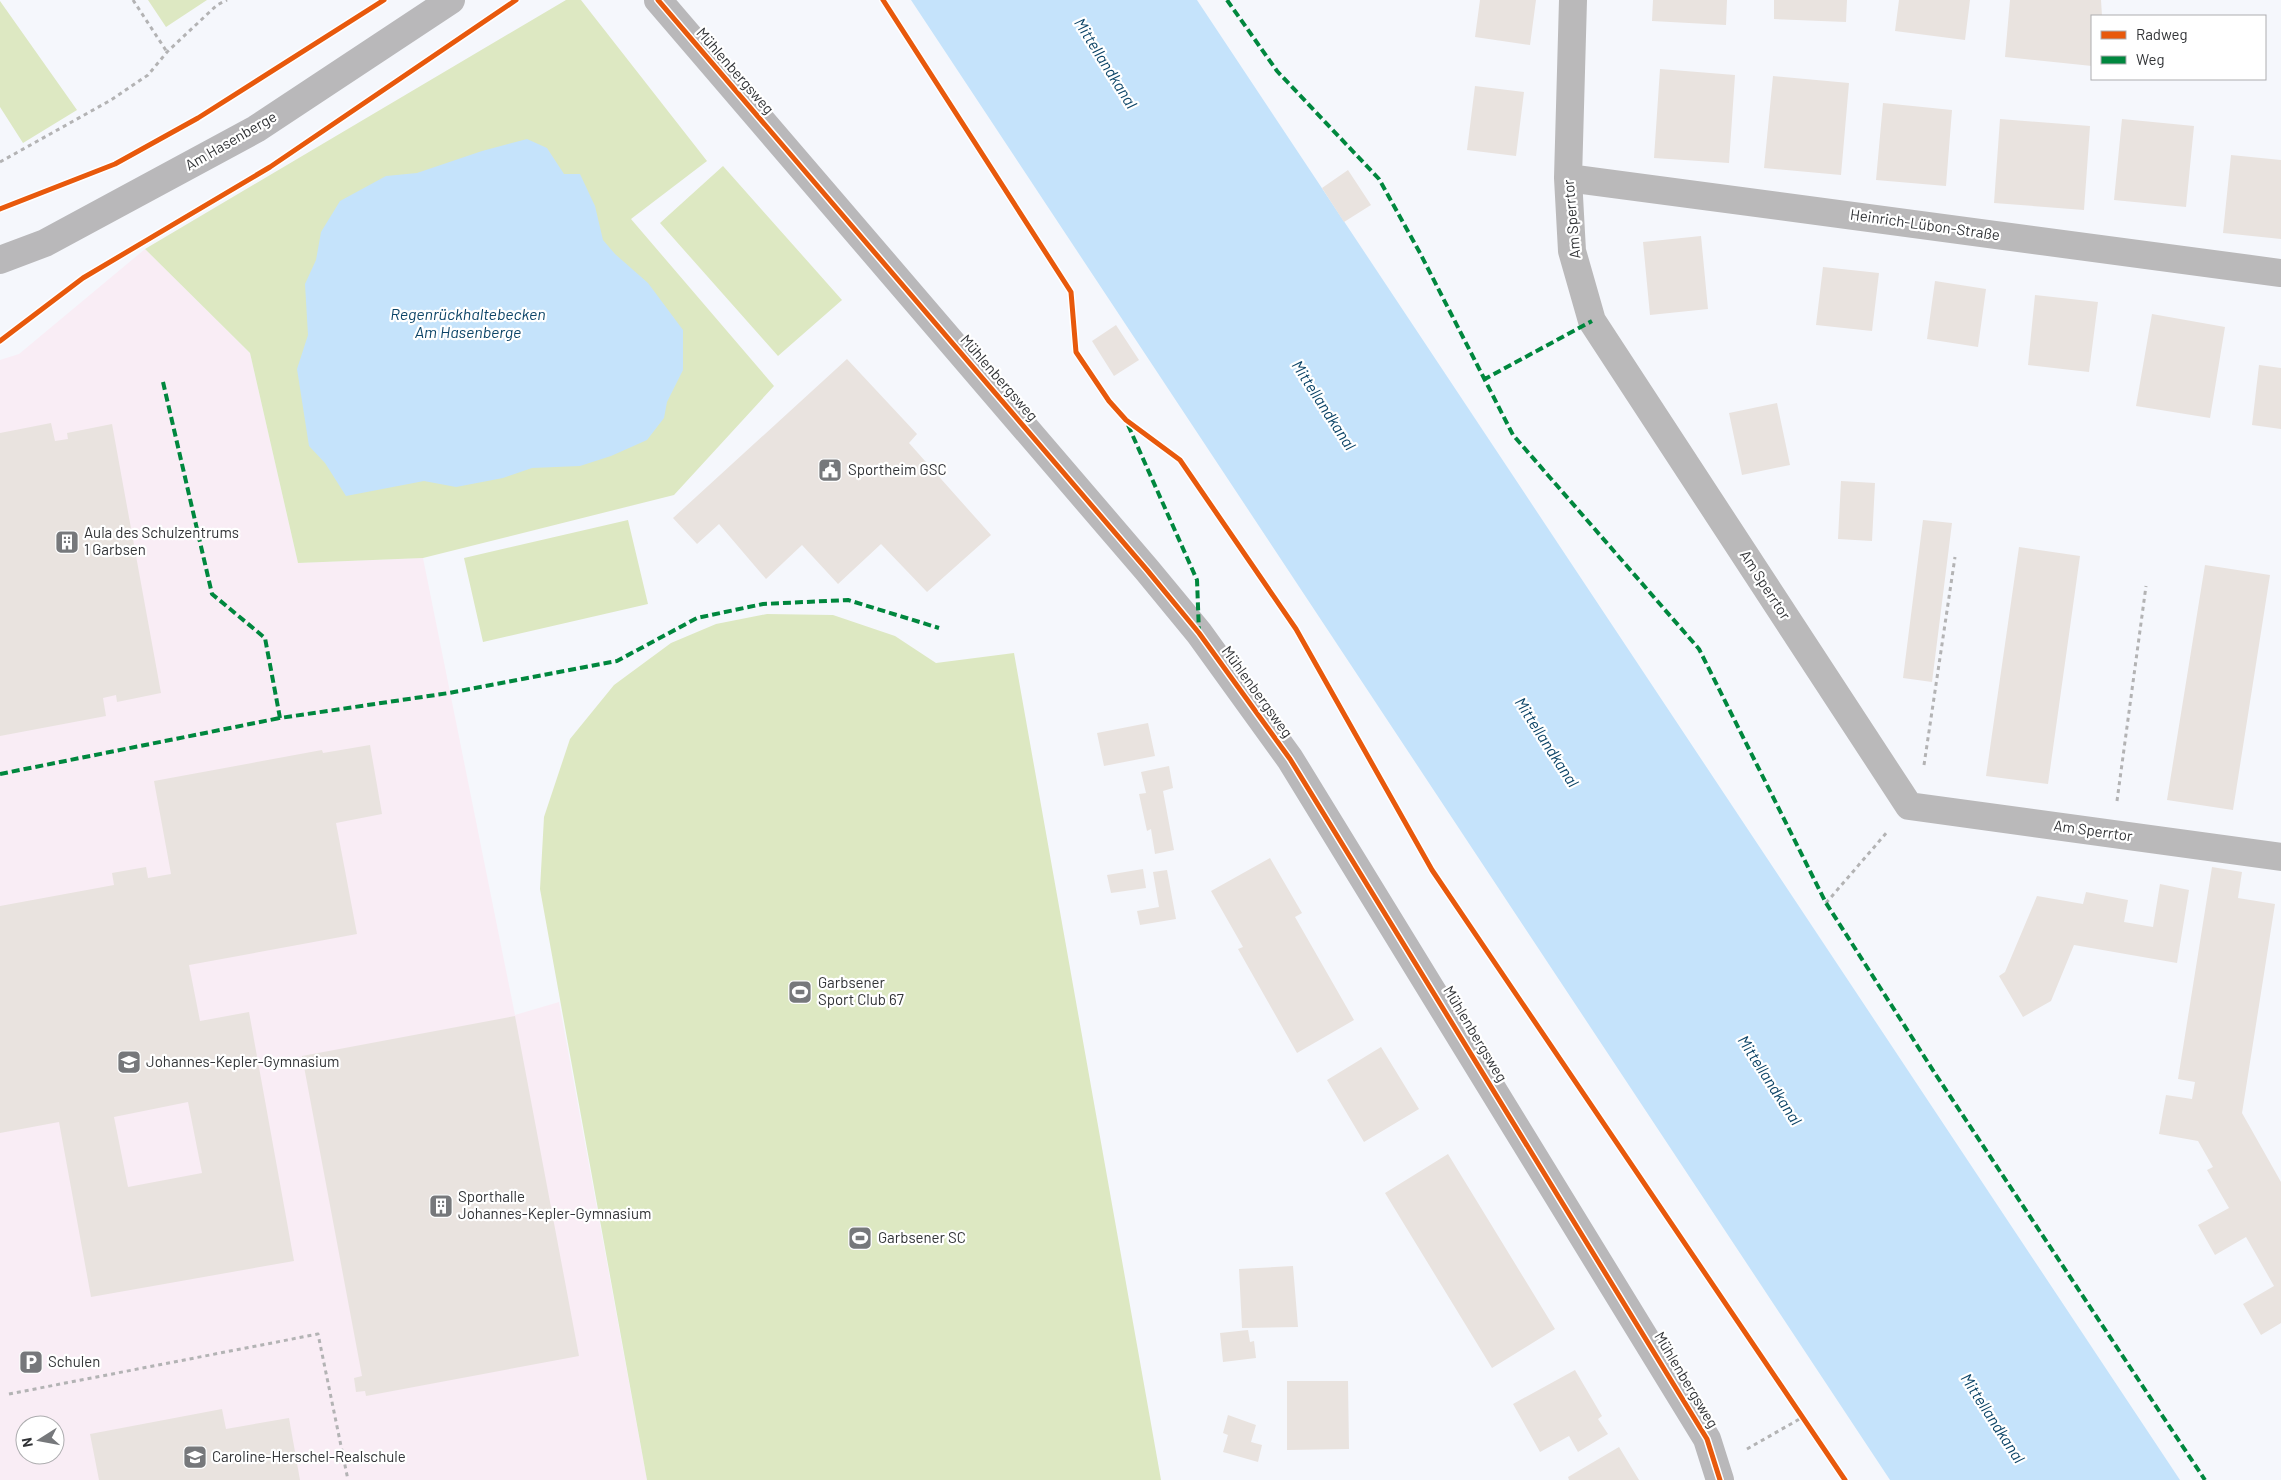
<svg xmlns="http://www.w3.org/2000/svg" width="2281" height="1480" font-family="Barlow,sans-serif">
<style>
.education{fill:#f9edf5;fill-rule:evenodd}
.green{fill:#dde8c2}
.water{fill:#c5e3fb}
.building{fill:#e9e3df;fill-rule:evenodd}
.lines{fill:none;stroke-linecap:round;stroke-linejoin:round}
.path{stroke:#b3b3b4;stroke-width:3;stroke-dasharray:4 4;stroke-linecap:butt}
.street{stroke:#bab9ba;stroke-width:28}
.secondary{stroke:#b9b8ba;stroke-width:28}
.quiet{stroke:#00873e;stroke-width:4;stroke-dasharray:8 4;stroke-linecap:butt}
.cycleway-casing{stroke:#fff;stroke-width:8}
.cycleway{stroke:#e8590c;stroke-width:5}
.labels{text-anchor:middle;stroke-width:4.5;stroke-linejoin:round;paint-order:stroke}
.street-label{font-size:15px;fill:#313336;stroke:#fff}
.poi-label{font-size:15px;fill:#313336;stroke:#fff;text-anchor:start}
.water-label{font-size:16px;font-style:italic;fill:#0c4467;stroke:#fff}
</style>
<rect width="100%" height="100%" fill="#f5f7fc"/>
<!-- education -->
<path class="education" d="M 145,249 L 250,353 L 298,563 L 423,558 L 515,1015 L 559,1002 L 647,1480 L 0,1480 L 0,360 L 19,354 ZM 25,1425 L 55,1425 L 55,1455 L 25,1455 Z"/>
<!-- green -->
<path class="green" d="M 148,0 L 207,0 L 166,27 Z
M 566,0 L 581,0 L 707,161 L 631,219 L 774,386 L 674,495 L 423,558 L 298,563 L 250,353 L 145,249 Z
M 0,1 L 77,110 L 23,143 L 0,107 Z
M 723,166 L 842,300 L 778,356 L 660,223 Z
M 628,520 L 648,604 L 483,642 L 464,558 Z
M 767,614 L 833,615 L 895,636 L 936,663 L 1014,653 L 1161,1480 L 647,1480 L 540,889 L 544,817 L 570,739 L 614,685 L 671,643 L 716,624 Z"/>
<!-- water -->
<path class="water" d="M 911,0 L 1197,0 L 2180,1480 L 1890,1480 Z
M 527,139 L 547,148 L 564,174 L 580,174 L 595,206 L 603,240 L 615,254 L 648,283 L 683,330 L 683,370 L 667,402 L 664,418 L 647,440 L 611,456 L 580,466 L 532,468 L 503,478 L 456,487 L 424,481 L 346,496 L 325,463 L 309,446 L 297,369 L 308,335 L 305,284 L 316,260 L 321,232 L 340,201 L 386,176 L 417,173 L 482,151 Z"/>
<!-- building -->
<path class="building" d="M 1480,0 L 1536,0 L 1530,45 L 1475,37 Z
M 1653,0 L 1727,0 L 1726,25 L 1652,21 Z
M 1774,0 L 1847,0 L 1846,22 L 1774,19 Z
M 1899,0 L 1970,0 L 1965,40 L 1895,31 Z
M 2010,0 L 2101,0 L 2102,16 L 2092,16 L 2092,66 L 2005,57 Z
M 1660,69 L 1735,75 L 1729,163 L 1654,158 Z
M 1773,76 L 1849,83 L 1841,175 L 1764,168 Z
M 1475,86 L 1524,92 L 1516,156 L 1467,150 Z
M 1883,103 L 1952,110 L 1946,186 L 1876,180 Z
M 2000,119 L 2090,126 L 2084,210 L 1994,203 Z
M 2122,119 L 2194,126 L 2186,207 L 2114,200 Z
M 2231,155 L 2281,160 L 2281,239 L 2223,233 Z
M 1348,170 L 1371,205 L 1344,222 L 1322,188 Z
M 1701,236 L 1708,309 L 1650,315 L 1643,242 Z
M 1823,267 L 1879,273 L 1872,331 L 1816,325 Z
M 1935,281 L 1986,289 L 1978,347 L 1927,339 Z
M 2035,295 L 2098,302 L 2089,372 L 2028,365 Z
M 2152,314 L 2225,327 L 2210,418 L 2136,406 Z
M 1116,325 L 1139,360 L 1114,376 L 1092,341 Z
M 847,359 L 917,434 L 909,443 L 991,535 L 927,592 L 881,544 L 838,584 L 802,545 L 766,579 L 719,524 L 697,544 L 673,518 Z
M 2259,365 L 2281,368 L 2281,429 L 2252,425 Z
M 1777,403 L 1790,465 L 1742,475 L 1729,413 Z
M 51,423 L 55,441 L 68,439 L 67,433 L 112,424 L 161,693 L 117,702 L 116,695 L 103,698 L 106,716 L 0,736 L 0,433 Z
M 1841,481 L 1875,483 L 1872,541 L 1838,539 Z
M 1923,520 L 1952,523 L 1932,682 L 1903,678 Z
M 2019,547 L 2080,556 L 2048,784 L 1986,776 Z
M 2205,565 L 2270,575 L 2233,810 L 2167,800 Z
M 1148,723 L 1155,756 L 1104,766 L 1097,733 Z
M 370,745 L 382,814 L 336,823 L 357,934 L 189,965 L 200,1021 L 249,1012 L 294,1261 L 91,1297 L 59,1122 L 0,1133 L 0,906 L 114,885 L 112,873 L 146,867 L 148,878 L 171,874 L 154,781 L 322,750 L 323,753 ZM 188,1102 L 202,1173 L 128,1187 L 114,1117 Z
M 1169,766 L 1173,788 L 1163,791 L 1174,850 L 1155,854 L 1151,829 L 1147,831 L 1139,794 L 1146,793 L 1141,772 Z
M 1270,858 L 1302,913 L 1295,917 L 1354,1020 L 1297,1053 L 1238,949 L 1243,947 L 1211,891 Z
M 2212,867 L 2242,872 L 2238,898 L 2275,904 L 2242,1113 L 2281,1182 L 2281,1323 L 2261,1335 L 2243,1304 L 2274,1286 L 2246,1237 L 2215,1255 L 2198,1225 L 2229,1208 L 2207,1170 L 2213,1167 L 2198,1141 L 2159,1134 L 2166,1095 L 2192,1099 L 2195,1082 L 2178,1079 Z
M 1143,869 L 1146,888 L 1111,893 L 1107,875 Z
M 1167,870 L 1176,919 L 1140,925 L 1137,911 L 1159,907 L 1153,872 Z
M 2160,884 L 2189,890 L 2177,963 L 2074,945 L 2051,1001 L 2023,1017 L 1999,976 L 2005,972 L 2037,896 L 2083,904 L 2086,892 L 2128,900 L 2124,922 L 2153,927 Z
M 515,1016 L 579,1356 L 366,1396 L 365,1391 L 356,1392 L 354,1378 L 362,1376 L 302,1056 Z
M 1381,1047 L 1419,1109 L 1364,1142 L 1327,1080 Z
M 1448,1154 L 1555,1329 L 1492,1368 L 1385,1193 Z
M 1293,1266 L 1298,1327 L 1242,1328 L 1239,1269 Z
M 1248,1330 L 1250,1342 L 1254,1341 L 1256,1358 L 1223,1362 L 1220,1333 Z
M 1575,1370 L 1602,1416 L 1598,1419 L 1608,1434 L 1578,1452 L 1569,1436 L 1540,1452 L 1513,1404 Z
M 1287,1381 L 1348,1381 L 1349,1449 L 1287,1450 Z
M 222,1409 L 226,1429 L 289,1418 L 300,1480 L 99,1480 L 90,1434 Z
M 1228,1415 L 1256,1425 L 1251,1442 L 1262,1445 L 1258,1462 L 1223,1452 L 1228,1435 L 1223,1433 Z
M 1619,1447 L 1639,1480 L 1569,1480 L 1568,1477 Z"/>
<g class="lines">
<!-- path -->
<path class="path" d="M 133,0 L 167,52
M 0,162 L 111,100 L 148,75 L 167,52 L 217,5 L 227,0
M 1924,765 L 1955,557
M 2117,801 L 2146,586
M 1826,903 L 1888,831
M 9,1394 L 318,1334 L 348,1480
M 1747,1449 L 1803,1417"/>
<!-- street -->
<path class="street" d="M 1573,0 L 1568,178 L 1572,251 L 1592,321 L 1909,806 L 2281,857
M 1568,178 L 2281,273"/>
<!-- secondary -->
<path class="secondary" d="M 658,0 L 1147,570 L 1199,633 L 1290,759 L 1707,1439 L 1720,1480
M 0,260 L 45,243 L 256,129 L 451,0"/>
<!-- quiet -->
<path class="quiet" d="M 1227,0 L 1277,71 L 1379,179 L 1420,253 L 1513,435 L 1699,649 L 1826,903 L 1936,1075 L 2205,1480
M 1483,380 L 1592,321
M 163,382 L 212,594 L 265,638 L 280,718 L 449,693 L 617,661 L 697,618 L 763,604 L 848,600 L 939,628
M 1128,425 L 1197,580 L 1199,633
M 0,774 L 280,718"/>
<!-- cycleway casing -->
<g class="cycleway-casing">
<path id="cycleway" d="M 658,0 L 1147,570 L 1199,633 L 1290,759 L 1707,1439 L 1720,1480
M 883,0 L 1071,292 L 1076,352 L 1109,401 L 1126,420 L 1180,460 L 1296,629 L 1432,870 L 1845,1480
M 0,209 L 115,164 L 198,118 L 384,0
M 0,341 L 83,278 L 270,167 L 516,0"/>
</g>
<!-- cycleway -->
<use href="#cycleway" class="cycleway"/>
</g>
<!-- icons -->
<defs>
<g id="civic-square" transform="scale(1.25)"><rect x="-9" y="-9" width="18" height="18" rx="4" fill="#76787b" stroke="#fff"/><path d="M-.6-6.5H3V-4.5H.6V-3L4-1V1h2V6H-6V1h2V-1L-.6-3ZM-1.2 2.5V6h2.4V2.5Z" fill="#fff"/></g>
<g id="building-square" transform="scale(1.25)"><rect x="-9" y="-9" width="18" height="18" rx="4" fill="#76787b" stroke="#fff"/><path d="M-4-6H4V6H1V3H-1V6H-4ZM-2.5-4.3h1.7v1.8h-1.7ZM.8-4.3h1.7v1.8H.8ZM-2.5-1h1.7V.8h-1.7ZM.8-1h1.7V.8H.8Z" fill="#fff"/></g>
<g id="stadium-square" transform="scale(1.25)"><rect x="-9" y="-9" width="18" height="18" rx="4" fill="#76787b" stroke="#fff"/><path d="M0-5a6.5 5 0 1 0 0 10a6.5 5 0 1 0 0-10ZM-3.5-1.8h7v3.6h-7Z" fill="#fff"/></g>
<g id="school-square" transform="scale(1.25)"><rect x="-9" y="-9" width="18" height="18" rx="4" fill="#76787b" stroke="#fff"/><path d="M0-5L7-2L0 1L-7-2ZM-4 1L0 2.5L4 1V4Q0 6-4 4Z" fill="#fff"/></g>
<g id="parking-square" transform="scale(1.25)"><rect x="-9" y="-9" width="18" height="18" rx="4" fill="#76787b" stroke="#fff"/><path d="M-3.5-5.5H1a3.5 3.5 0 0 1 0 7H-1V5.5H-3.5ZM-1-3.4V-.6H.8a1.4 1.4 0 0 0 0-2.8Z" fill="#fff"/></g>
</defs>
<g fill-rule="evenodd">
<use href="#civic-square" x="830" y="470"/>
<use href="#building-square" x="67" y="542"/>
<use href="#stadium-square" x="800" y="992"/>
<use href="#school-square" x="129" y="1062"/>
<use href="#building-square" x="441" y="1206"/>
<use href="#stadium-square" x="860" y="1238"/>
<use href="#parking-square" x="31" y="1362"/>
<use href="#school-square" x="195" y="1457"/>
</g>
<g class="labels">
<!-- street labels -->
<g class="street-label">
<text transform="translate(735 71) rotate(49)" y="5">Mühlenbergsweg</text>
<text transform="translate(231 141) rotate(-30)" y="5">Am Hasenberge</text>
<text transform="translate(1572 219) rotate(-95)" y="5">Am Sperrtor</text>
<text transform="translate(1925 225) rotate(8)" y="5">Heinrich-Lübon-Straße</text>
<text transform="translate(999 378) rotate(49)" y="5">Mühlenbergsweg</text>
<text transform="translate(1765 585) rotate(57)" y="5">Am Sperrtor</text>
<text transform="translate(1257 692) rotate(54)" y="5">Mühlenbergsweg</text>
<text transform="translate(2093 831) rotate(8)" y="5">Am Sperrtor</text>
<text transform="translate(1475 1034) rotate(59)" y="5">Mühlenbergsweg</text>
<text transform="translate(1686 1380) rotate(59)" y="5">Mühlenbergsweg</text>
</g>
<!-- poi labels -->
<g class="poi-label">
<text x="848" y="475">Sportheim GSC</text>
<text x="84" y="538">Aula des Schulzentrums<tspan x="84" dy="17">1 Garbsen</tspan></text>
<text x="818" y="988">Garbsener<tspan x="818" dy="17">Sport Club 67</tspan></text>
<text x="146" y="1067">Johannes-Kepler-Gymnasium</text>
<text x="458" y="1202">Sporthalle<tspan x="458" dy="17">Johannes-Kepler-Gymnasium</tspan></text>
<text x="878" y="1243">Garbsener SC</text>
<text x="48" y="1367">Schulen</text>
<text x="212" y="1462">Caroline-Herschel-Realschule</text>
</g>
<!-- water labels -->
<g class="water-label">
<text transform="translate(1106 63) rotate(58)" y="6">Mittellandkanal</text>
<text x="468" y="320">Regenrückhaltebecken<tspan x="468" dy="18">Am Hasenberge</tspan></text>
<text transform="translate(1324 405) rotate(57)" y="6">Mittellandkanal</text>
<text transform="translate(1547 742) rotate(57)" y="6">Mittellandkanal</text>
<text transform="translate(1770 1080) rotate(57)" y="6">Mittellandkanal</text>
<text transform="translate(1993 1418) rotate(57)" y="6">Mittellandkanal</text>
</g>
</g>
<!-- legend -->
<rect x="2091" y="15" width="175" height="65" fill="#ffffff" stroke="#adadaf"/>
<rect x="2101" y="31" width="25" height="8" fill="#e8590c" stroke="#adadaf"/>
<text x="2136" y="40" font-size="15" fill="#313336">Radweg</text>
<rect x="2101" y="56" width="25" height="8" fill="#00873e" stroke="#adadaf"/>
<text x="2136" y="65" font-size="15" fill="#313336">Weg</text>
<!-- north arrow -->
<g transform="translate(40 1440) rotate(259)"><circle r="24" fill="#ffffff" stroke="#adadaf"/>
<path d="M0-4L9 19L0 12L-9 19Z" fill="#76787b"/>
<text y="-8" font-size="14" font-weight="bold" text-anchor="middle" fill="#313336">N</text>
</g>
</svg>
